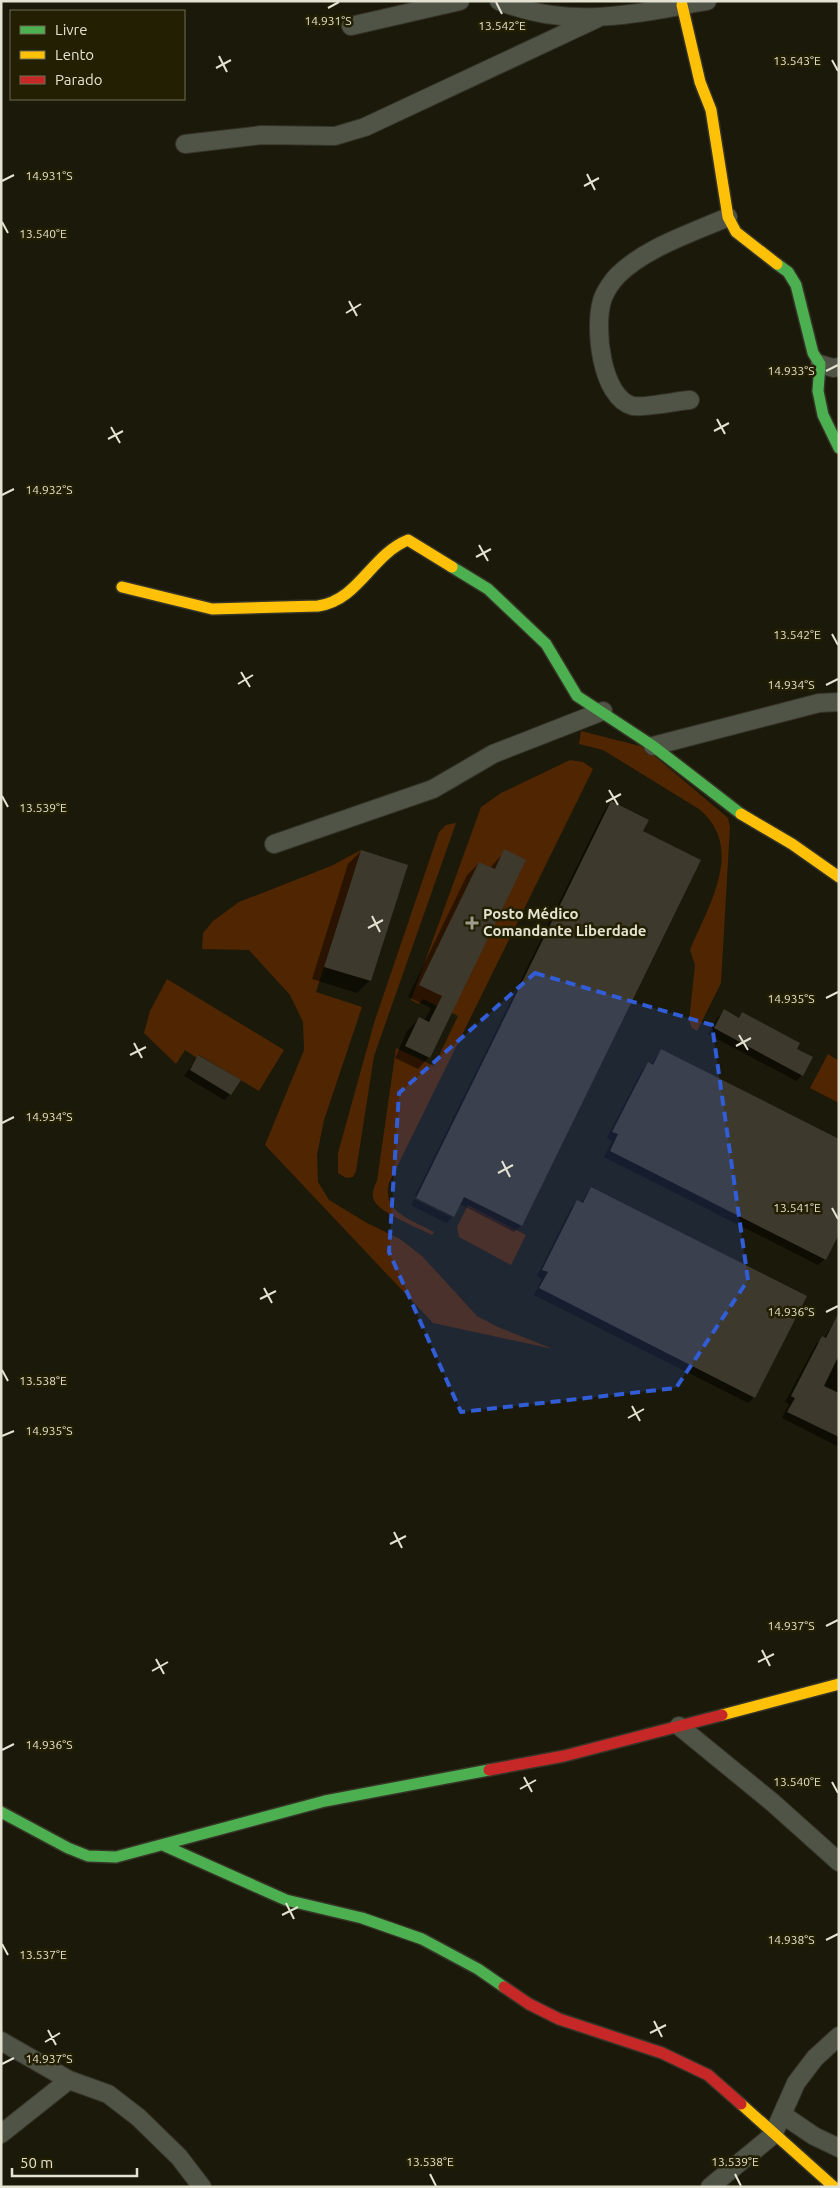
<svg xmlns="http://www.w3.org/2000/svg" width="840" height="2188" font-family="Ubuntu,sans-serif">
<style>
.green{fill:#502602}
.shadow{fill:#0007}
.building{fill:#3d392c}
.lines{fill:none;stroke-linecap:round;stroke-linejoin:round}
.street-casing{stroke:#353427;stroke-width:20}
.fast-casing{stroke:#353427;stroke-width:14}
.slow-casing{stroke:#353427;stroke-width:14}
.jam-casing{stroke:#353427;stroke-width:14}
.street{stroke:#4f5446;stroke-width:18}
.fast{stroke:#4caf50;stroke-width:11}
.slow{stroke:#ffc107;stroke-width:11}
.jam{stroke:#c62828;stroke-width:11}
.marked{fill:#315dd7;fill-opacity:0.2;stroke:#315dd7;stroke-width:4;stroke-dasharray:10 6;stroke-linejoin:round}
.ticks{fill:none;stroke:#e4e3d1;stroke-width:2}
.poi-dot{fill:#9e9c8b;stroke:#221f02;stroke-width:2}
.labels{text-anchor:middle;stroke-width:5;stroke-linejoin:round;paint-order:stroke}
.poi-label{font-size:15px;font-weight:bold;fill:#e4e3d1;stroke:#221f02;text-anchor:start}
.ticks-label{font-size:12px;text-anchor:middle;fill:#e4e3d1;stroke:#221f02;stroke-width:5;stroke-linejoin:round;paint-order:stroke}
</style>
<rect width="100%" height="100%" fill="#1b1909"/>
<!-- green -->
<path class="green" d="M 581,731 L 644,747 L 728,818 L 730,827 L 721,983 L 697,1031 L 692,1028 L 689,1021 L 695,965 L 690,950 C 708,906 746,848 699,809 L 603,750 L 579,744 Z
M 570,760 L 583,762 L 593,769 L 389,1183 C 381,1212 413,1220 434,1232 L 432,1235 C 419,1228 379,1213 374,1200 C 371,1193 374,1187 377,1181 L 396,1048 L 434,1066 L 458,1016 L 423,999 L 419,1004 L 411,1000 L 481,807 L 501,793 Z
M 456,823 L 374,1056 L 356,1171 L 353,1177 L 346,1178 L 338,1173 L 338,1153 L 374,1023 L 439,832 L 446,825 Z
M 361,850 L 316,992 L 362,1007 L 324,1120 L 317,1155 L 318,1182 L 329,1200 L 367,1223 L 400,1239 L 422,1256 L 477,1316 L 498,1327 L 553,1349 L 433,1323 L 265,1145 L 304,1050 L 303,1022 L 290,995 L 249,950 L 202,949 L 203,933 L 213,921 L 239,902 L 331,866 Z
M 167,979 L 284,1050 L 259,1091 L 199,1055 L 197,1058 L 185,1050 L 176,1064 L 144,1033 L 150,1011 Z
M 828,1054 L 839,1061 L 839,1103 L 810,1088 Z
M 468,1205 L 526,1235 L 511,1265 L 459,1237 L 457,1227 Z"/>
<!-- shadow -->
<path class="shadow" d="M 611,802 L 641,831 L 700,861 L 521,1226 L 514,1232 L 460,1204 L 452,1217 L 415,1196 L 605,809 Z
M 361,851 L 370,980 L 357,993 L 312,979 L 348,864 Z
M 505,851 L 429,1057 L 418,1069 L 395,1058 L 407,1031 L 419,1019 L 424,1021 L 431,1008 L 408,997 L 467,875 L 479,863 L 490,868 Z
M 724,1011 L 738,1018 L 742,1014 L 795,1049 L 802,1075 L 796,1081 L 708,1034 L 718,1017 Z
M 661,1050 L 825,1259 L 818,1265 L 604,1157 L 612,1141 L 607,1138 L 642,1070 L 648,1064 L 651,1065 Z
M 199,1056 L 230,1094 L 224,1100 L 184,1076 Z
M 591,1188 L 754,1397 L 748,1403 L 534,1295 L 542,1279 L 537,1276 L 571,1208 L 578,1201 L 581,1203 Z
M 414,1199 L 452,1218 L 446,1223 L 411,1205 Z
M 833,1325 L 839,1328 L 839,1447 L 782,1418 L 789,1404 L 785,1402 L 816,1344 L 824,1338 Z"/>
<!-- building -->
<path class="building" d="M 611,801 L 649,820 L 643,831 L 701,860 L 522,1226 L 464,1197 L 454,1217 L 416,1198 Z
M 504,849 L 526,860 L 430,1058 L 405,1046 L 419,1017 L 429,1022 L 442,996 L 419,985 L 479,862 L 495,869 Z
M 361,850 L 408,865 L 371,981 L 324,967 Z
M 724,1009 L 739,1018 L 742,1012 L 800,1043 L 797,1049 L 813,1057 L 803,1076 L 714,1028 Z
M 661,1049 L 839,1139 L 839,1234 L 826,1260 L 610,1151 L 618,1134 L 612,1132 L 635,1087 L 648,1062 L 653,1065 Z
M 198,1055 L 241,1080 L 231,1095 L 190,1070 Z
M 591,1187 L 807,1296 L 755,1398 L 539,1288 L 548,1272 L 542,1270 L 577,1200 L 583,1203 Z
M 839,1312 L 839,1355 L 824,1386 L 839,1393 L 839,1437 L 787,1412 L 795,1398 L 791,1396 L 822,1336 L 826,1338 Z"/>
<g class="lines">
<!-- street casing -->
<g class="street-casing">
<path id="street" d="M 499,1 C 570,30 633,14 707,1
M 351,26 L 460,1
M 185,144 L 262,135 L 335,136 L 365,127 L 598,18
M 820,364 L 833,368 L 839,367
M 690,400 C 677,401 643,408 633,406 C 601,398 594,327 602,301 C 604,293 612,281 618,275 C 647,247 692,233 728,217
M 653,746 L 819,703 L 839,702
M 274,844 L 433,789 L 493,754 L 603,711
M 679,1726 L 772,1802 L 839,1862
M 1,2041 L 69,2080 L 108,2094 L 138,2117 L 179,2157 L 202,2187
M 783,2115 L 814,2136 L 839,2148
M 1,2134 L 69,2080
M 710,2187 L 773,2135 L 796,2083 L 815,2058 L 839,2036"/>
</g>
<!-- fast casing -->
<g class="fast-casing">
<path id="fast" d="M 777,264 L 788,272 L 796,285 L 813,353 L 820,364 L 818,391 L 823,415 L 839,448
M 452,567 L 488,589 L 546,644 L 577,696 L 653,746 L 741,814
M 1,1812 L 68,1848 L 88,1856 L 116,1857 L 325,1801 L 489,1770
M 165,1846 L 286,1900 L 362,1918 L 422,1939 L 478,1969 L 504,1987"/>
</g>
<!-- slow casing -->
<g class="slow-casing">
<path id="slow" d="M 682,5 L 700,82 L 711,110 L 728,217 L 736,232 L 777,264
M 122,587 L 212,609 L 318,606 C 359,600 371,555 408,540 L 452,567
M 741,814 L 792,844 L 839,877
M 722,1715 L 839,1684
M 741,2104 L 834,2187"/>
</g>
<!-- jam casing -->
<g class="jam-casing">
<path id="jam" d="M 489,1770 L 564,1756 L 722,1715
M 504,1987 L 529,2004 L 559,2019 L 662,2053 L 708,2075 L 741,2104"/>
</g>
<!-- street -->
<use href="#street" class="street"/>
<!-- fast -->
<use href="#fast" class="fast"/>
<!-- slow -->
<use href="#slow" class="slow"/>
<!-- jam -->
<use href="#jam" class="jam"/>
</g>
<!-- marked area -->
<path class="marked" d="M 535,973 L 712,1025 L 748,1280 L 676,1388 L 461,1412 L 389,1252 L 399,1093 Z"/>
<!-- ticks -->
<path class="ticks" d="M 496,2 L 502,14M 328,8 L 339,2M 219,56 L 227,72M 832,60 L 838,71M 216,68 L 231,60M 587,174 L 595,190M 2,181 L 14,175M 584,186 L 599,178M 2,222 L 8,233M 349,301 L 357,316M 346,313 L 361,304M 826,371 L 838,365M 717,419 L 725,434M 111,427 L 120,443M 714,431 L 729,423M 108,439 L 123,431M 2,495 L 14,489M 479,545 L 488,561M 476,557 L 491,549M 832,634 L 838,645M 241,672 L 250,687M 238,684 L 253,675M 826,685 L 838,679M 609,790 L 618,805M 2,796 L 8,807M 606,802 L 621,794M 372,916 L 380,932M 368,928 L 383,920M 826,998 L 838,992M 739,1035 L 748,1050M 134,1043 L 142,1058M 736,1046 L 751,1038M 130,1055 L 146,1047M 2,1123 L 14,1117M 502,1161 L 510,1177M 498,1173 L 513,1165M 832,1208 L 838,1219M 264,1288 L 272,1303M 260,1299 L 276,1291M 826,1312 L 838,1306M 2,1370 L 8,1381M 632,1406 L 640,1421M 628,1418 L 644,1409M 2,1436 L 14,1431M 394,1532 L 402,1548M 390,1544 L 406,1536M 826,1626 L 838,1620M 762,1650 L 770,1666M 156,1659 L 164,1674M 758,1662 L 774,1654M 152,1671 L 168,1662M 2,1750 L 14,1744M 524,1777 L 532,1792M 832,1782 L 838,1793M 520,1789 L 536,1780M 286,1903 L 294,1919M 282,1915 L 298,1907M 826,1940 L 838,1934M 2,1944 L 8,1955M 654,2021 L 662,2037M 48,2030 L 56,2045M 650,2033 L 666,2025M 45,2042 L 60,2033M 2,2064 L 14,2058M 430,2174 L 436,2186M 735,2174 L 741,2186"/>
<!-- markers -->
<path class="poi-dot" d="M469.5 915.5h5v5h5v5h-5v5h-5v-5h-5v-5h5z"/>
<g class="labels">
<!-- poi labels -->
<g class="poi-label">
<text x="483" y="919">Posto Médico<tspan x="483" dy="17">Comandante Liberdade</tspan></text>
</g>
</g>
<g class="ticks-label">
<text x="328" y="25">14.931°S</text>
<text x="502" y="30">13.542°E</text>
<text x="797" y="65">13.543°E</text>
<text x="49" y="180">14.931°S</text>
<text x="43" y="238">13.540°E</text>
<text x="791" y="375">14.933°S</text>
<text x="49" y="494">14.932°S</text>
<text x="797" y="639">13.542°E</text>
<text x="791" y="689">14.934°S</text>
<text x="43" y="812">13.539°E</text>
<text x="791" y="1003">14.935°S</text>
<text x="49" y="1121">14.934°S</text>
<text x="797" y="1212">13.541°E</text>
<text x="791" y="1316">14.936°S</text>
<text x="43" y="1385">13.538°E</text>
<text x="49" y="1435">14.935°S</text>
<text x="791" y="1630">14.937°S</text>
<text x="49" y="1749">14.936°S</text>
<text x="797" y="1786">13.540°E</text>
<text x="791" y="1944">14.938°S</text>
<text x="43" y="1959">13.537°E</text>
<text x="49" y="2063">14.937°S</text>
<text x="430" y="2166">13.538°E</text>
<text x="735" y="2166">13.539°E</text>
</g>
<!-- border -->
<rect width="840" height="2188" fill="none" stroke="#e4e3d1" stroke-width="5"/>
<!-- legend -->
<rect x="10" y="10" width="175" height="90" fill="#221f02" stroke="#706d55"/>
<rect x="20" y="26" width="25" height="8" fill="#4caf50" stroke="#706d55"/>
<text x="55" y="35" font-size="15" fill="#e4e3d1">Livre</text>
<rect x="20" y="51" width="25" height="8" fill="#ffc107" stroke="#706d55"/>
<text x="55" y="60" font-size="15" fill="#e4e3d1">Lento</text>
<rect x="20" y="76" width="25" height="8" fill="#c62828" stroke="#706d55"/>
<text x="55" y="85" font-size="15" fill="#e4e3d1">Parado</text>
<!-- scale -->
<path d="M12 2168v8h125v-8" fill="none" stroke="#e4e3d1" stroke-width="2.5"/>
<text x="20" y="2168" font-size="15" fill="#e4e3d1" stroke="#221f02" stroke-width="4" paint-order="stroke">50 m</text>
</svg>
